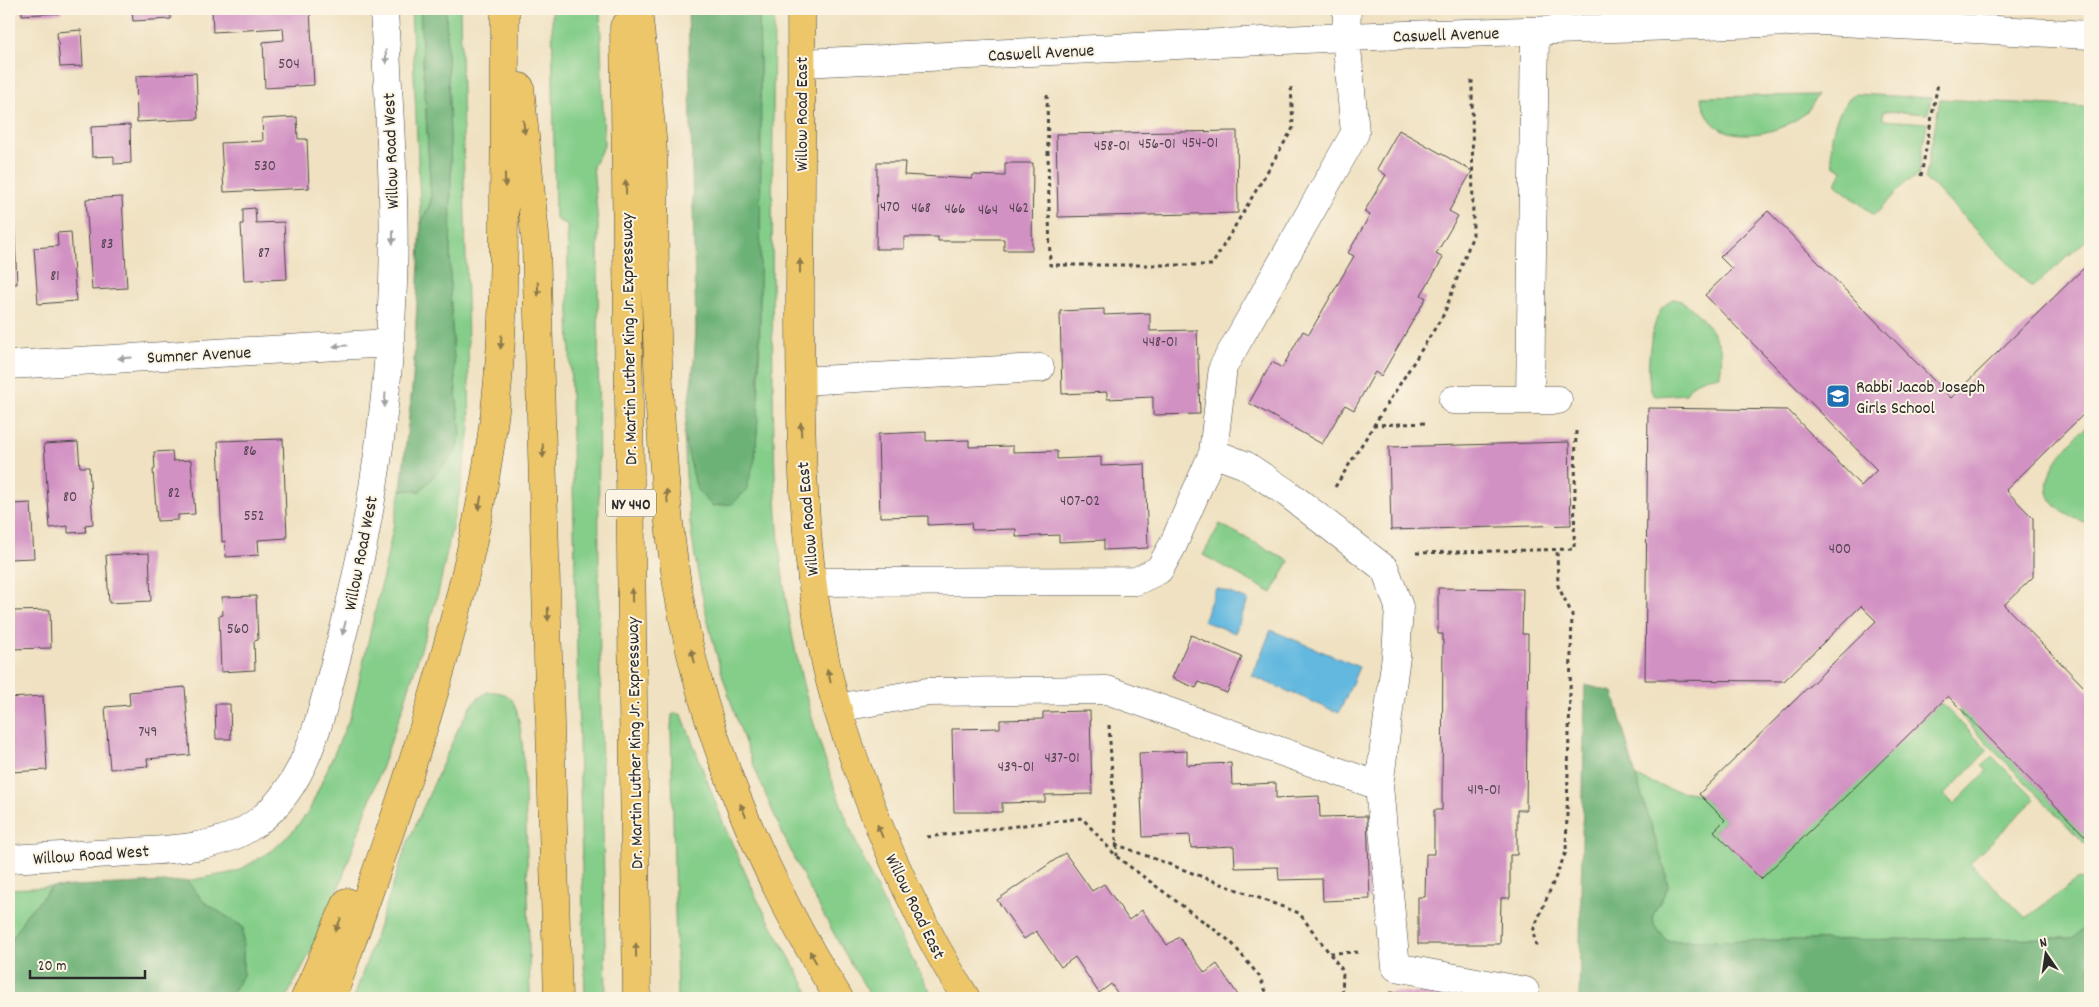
<svg xmlns="http://www.w3.org/2000/svg" width="2099" height="1007" font-family="Dekko,sans-serif">
<style>
.green{fill:#85ce8a;stroke:#587c5a}
.forest{fill:#6cb176;stroke:#4c6e50}
.water{fill:#62b8df;stroke:#467285}
.building{fill:#d291c3}
.lines{fill:none;stroke-linecap:round;stroke-linejoin:round}
.minor-casing{stroke:#484642;stroke-width:29}
.major-casing{stroke:#484642;stroke-width:29}
.highway-casing{stroke:#484642;stroke-width:29}
.path{stroke:#484642;stroke-width:3;stroke-dasharray:4 4;stroke-linecap:butt}
.minor{stroke:#fff;stroke-width:28}
.major{stroke:#ecc669;stroke-width:28}
.highway{stroke:#ecc669;stroke-width:28}
.oneway{fill:#a0a0a0}
.oneway2{fill:#8c784a}
.labels{text-anchor:middle;stroke-width:4;stroke-linejoin:round;paint-order:stroke}
.number-label{font-size:15px;fill:#554451}
.shield{fill:#fcf5e5;stroke:#6a6863;stroke-width:1}
.shield-label{font-size:16px;font-weight:bold;fill:#2b2b2b}
.street-label{font-size:18px;fill:#2b2b2b;stroke:#fcf5e5}
.poi-label{font-size:18px;fill:#2b2b2b;stroke:#fcf5e5;text-anchor:start}
</style>
<rect width="100%" height="100%" fill="#fcf5e5"/>
<filter id="ink" filterUnits="userSpaceOnUse"><feTurbulence type="fractalNoise" baseFrequency=".02" numOctaves="2"/><feDisplacementMap in="SourceGraphic" scale="10" xChannelSelector="R" yChannelSelector="G"/><feConvolveMatrix kernelMatrix="1 2 1 2 8 2 1 2 1" color-interpolation-filters="sRGB"/></filter>
<filter id="wash" filterUnits="userSpaceOnUse"><feTurbulence type="fractalNoise" baseFrequency=".0096" numOctaves="4" result="noise"/><feDisplacementMap in="SourceGraphic" scale="20" xChannelSelector="R" yChannelSelector="G"/><feGaussianBlur stdDeviation="1.12" result="paint"/><feColorMatrix in="noise" values="0 0 0 0 0 0 0 0 0 0 0 0 0 0 0 0 0 1.4 0 .05"/><feComposite in="paint" operator="in"/></filter>
<g filter="url(#wash)">
<rect width="100%" height="100%" fill="#efe1c1"/>
<!-- green -->
<path class="green" d="M 411,9 L 420,9 L 431,201 L 421,224 Z
M 446,9 L 460,9 L 470,429 L 462,480 L 438,594 L 403,707 L 327,921 L 286,998 L 229,998 L 243,975 L 243,927 L 204,902 L 187,881 L 235,872 L 248,865 L 273,850 L 293,831 L 309,811 L 351,715 L 381,586 L 401,490 L 420,491 L 461,434 L 456,393 L 450,292 L 451,169 Z
M 552,9 L 600,9 L 604,146 L 593,166 L 598,225 L 599,604 L 606,998 L 585,998 L 567,224 L 558,221 L 555,216 Z
M 759,9 L 774,9 C 773,133 771,258 773,383 C 774,460 775,536 788,612 C 811,749 865,879 934,998 L 871,998 C 865,984 856,973 848,959 C 832,930 815,900 800,870 C 746,760 705,644 690,522 C 686,494 686,464 684,436 L 697,490 L 755,459 C 760,397 760,334 760,272 C 761,184 761,96 759,9 Z
M 1854,94 L 1931,98 L 1928,114 L 1883,111 L 1883,120 L 1927,123 L 1918,176 L 1906,182 L 1878,212 L 1873,214 L 1836,185 L 1842,170 L 1833,165 C 1828,140 1834,112 1854,94 Z
M 1817,95 C 1814,100 1812,105 1809,109 C 1790,131 1739,144 1715,125 C 1707,118 1704,107 1701,97 Z
M 1940,99 L 2090,107 L 2090,237 L 2032,288 L 1934,186 L 1925,180 Z
M 1672,299 C 1689,298 1716,333 1720,348 C 1723,357 1721,367 1720,376 C 1705,376 1693,380 1686,394 L 1656,396 L 1653,395 C 1644,377 1650,327 1661,310 C 1664,306 1668,302 1672,299 Z
M 2090,423 L 2090,524 C 2017,501 2052,460 2090,423 Z
M 1220,524 L 1289,561 L 1272,593 L 1203,555 Z
M 488,692 C 497,692 506,692 512,700 C 525,719 525,798 526,824 C 528,882 529,940 530,998 L 354,998 L 407,844 L 458,729 L 470,708 L 478,698 Z
M 1941,703 L 1988,750 L 1944,795 L 1954,804 L 1987,771 L 1982,766 L 1992,756 L 2035,799 L 1970,863 L 2026,918 L 2077,880 L 2090,876 L 2090,922 L 2073,938 L 1667,941 L 1654,925 L 1653,915 L 1668,887 L 1665,870 L 1636,777 L 1669,789 L 1699,794 L 1725,820 L 1714,831 Z
M 1960,707 L 2090,841 L 2090,849 L 1961,716 Z
M 676,713 L 682,715 L 726,830 L 757,899 L 812,998 L 677,998 L 671,728 L 672,715 Z
M 52,887 L 26,915 L 9,944 L 9,889 Z"/>
<!-- forest -->
<path class="forest" d="M 420,9 L 446,9 L 451,169 L 450,292 L 456,393 L 461,434 L 455,453 L 420,491 L 401,490 L 413,379 L 421,224 L 431,201 Z
M 688,9 L 759,9 L 761,130 L 760,292 L 758,418 L 755,459 L 746,491 L 732,504 L 712,506 L 697,490 L 684,436 L 694,362 L 696,330 Z
M 1585,685 L 1613,692 L 1636,777 L 1665,870 L 1668,887 L 1653,915 L 1654,925 L 1667,941 L 2073,938 L 2090,922 L 2090,998 L 1579,998 Z
M 187,881 L 204,902 L 243,927 L 243,975 L 229,998 L 9,998 L 9,944 L 26,915 L 52,887 Z"/>
<!-- water -->
<path class="water" d="M 1216,588 L 1248,600 L 1235,633 L 1203,621 Z
M 1271,630 L 1359,667 L 1339,713 L 1252,676 Z"/>
<g id="blocks">
<!-- building -->
<path class="building" d="M 22,9 L 61,9 L 61,13 L 22,15 Z
M 123,9 L 170,9 L 171,19 L 133,21 L 132,11 L 123,11 Z
M 212,9 L 310,9 L 314,85 L 265,88 L 263,42 L 284,40 L 283,28 L 213,32 Z
M 81,30 L 83,66 L 60,67 L 57,32 Z
M 196,73 L 198,119 L 137,122 L 136,76 Z
M 297,117 L 298,139 L 307,139 L 309,188 L 224,192 L 221,143 L 263,141 L 262,119 Z
M 130,125 L 131,163 L 114,164 L 114,156 L 92,157 L 91,127 Z
M 1399,130 L 1472,171 L 1449,211 L 1458,216 L 1436,254 L 1443,258 L 1421,295 L 1426,298 L 1381,376 L 1375,372 L 1354,410 L 1345,405 L 1322,444 L 1249,403 L 1272,362 L 1282,368 L 1303,331 L 1309,334 L 1354,256 L 1348,253 L 1370,215 L 1364,212 L 1386,175 L 1377,169 Z
M 1237,131 L 1238,213 L 1058,217 L 1056,134 Z
M 877,162 L 905,162 L 904,175 L 972,179 L 973,175 L 1005,176 L 1005,163 L 1033,163 L 1032,250 L 1004,250 L 1004,239 L 972,239 L 972,241 L 938,241 L 938,237 L 904,237 L 904,249 L 876,249 Z
M 9,194 L 13,194 L 17,284 L 9,284 Z
M 122,197 L 127,288 L 92,290 L 86,199 Z
M 255,208 L 256,223 L 284,222 L 287,279 L 244,281 L 241,224 L 243,224 L 243,209 Z
M 1768,211 L 1951,398 L 2090,262 L 2090,408 L 2006,490 L 2033,518 L 2033,577 L 2004,605 L 2090,693 L 2090,841 L 1948,696 L 1761,879 L 1714,831 L 1725,820 L 1699,794 L 1876,621 L 1861,606 L 1784,681 L 1645,680 L 1648,408 L 1788,410 L 1861,486 L 1877,470 L 1705,295 L 1732,269 L 1720,257 Z
M 71,232 L 76,301 L 38,304 L 34,248 L 58,246 L 57,233 Z
M 1104,309 L 1104,315 L 1150,313 L 1150,331 L 1197,330 L 1200,414 L 1153,415 L 1153,397 L 1107,399 L 1107,392 L 1062,394 L 1060,311 Z
M 926,432 L 926,441 L 969,440 L 969,447 L 1013,446 L 1013,452 L 1057,451 L 1057,459 L 1101,457 L 1101,466 L 1145,464 L 1148,548 L 1104,550 L 1104,540 L 1059,542 L 1059,535 L 1016,537 L 1016,529 L 972,530 L 971,523 L 928,525 L 928,516 L 880,517 L 878,434 Z
M 283,439 L 287,538 L 258,540 L 259,555 L 226,557 L 225,541 L 222,542 L 218,441 Z
M 78,442 L 80,467 L 89,467 L 93,524 L 85,525 L 86,532 L 68,533 L 68,526 L 50,528 L 44,444 Z
M 1569,442 L 1571,525 L 1391,530 L 1389,447 Z
M 172,451 L 173,461 L 191,460 L 195,514 L 178,515 L 178,520 L 157,521 L 153,470 L 155,469 L 154,452 Z
M 31,503 L 34,558 L 9,559 L 9,513 L 13,513 L 12,504 Z
M 149,553 L 151,601 L 109,603 L 106,555 Z
M 1438,588 L 1523,589 L 1522,634 L 1528,634 L 1526,810 L 1517,810 L 1517,855 L 1510,855 L 1510,898 L 1501,898 L 1500,944 L 1418,944 L 1418,897 L 1425,897 L 1426,854 L 1434,854 L 1434,810 L 1442,810 L 1443,634 L 1438,634 Z
M 256,596 L 258,640 L 254,641 L 255,670 L 221,672 L 219,616 L 223,615 L 222,597 Z
M 50,610 L 51,648 L 9,649 L 9,615 L 14,615 L 14,611 Z
M 1191,635 L 1242,657 L 1227,693 L 1199,682 L 1196,688 L 1172,678 Z
M 185,687 L 190,755 L 147,759 L 148,766 L 110,769 L 105,707 L 130,705 L 129,692 Z
M 43,696 L 47,770 L 10,772 L 9,698 Z
M 215,704 L 230,704 L 231,739 L 216,739 Z
M 1090,711 L 1092,794 L 1045,795 L 1045,802 L 1002,803 L 1002,812 L 954,812 L 952,729 L 1000,728 L 1000,720 L 1043,719 L 1043,712 Z
M 1187,751 L 1187,765 L 1231,763 L 1232,785 L 1276,783 L 1276,798 L 1319,796 L 1320,817 L 1367,816 L 1370,899 L 1323,901 L 1322,879 L 1279,880 L 1278,867 L 1235,868 L 1234,846 L 1191,848 L 1190,835 L 1143,837 L 1139,753 Z
M 1065,853 L 1092,891 L 1104,884 L 1129,920 L 1142,910 L 1167,945 L 1179,937 L 1205,973 L 1217,964 L 1240,998 L 1121,998 L 1111,984 L 1099,993 L 1075,957 L 1061,967 L 1036,931 L 1024,939 L 997,900 Z
M 1390,992 L 1472,995 L 1472,998 L 1390,998 Z"/>
</g>
</g>
<g filter="url(#ink)">
<use href="#blocks" fill-opacity="0" stroke="#484642" stroke-width="1"/>
<g class="lines">
<!-- minor casing -->
<g class="minor-casing">
<path id="minor" d="M 802,63 L 1346,37 L 1822,21 L 2090,35
M 9,365 L 389,343
M 800,381 L 1040,368
M 1453,400 L 1558,400
M 1530,400 L 1535,31
M 1213,453 L 1223,367 L 1355,133 L 1346,37 L 1347,9
M 812,582 L 1136,581 L 1159,570 L 1173,545 L 1213,453 L 1245,465 L 1287,493 L 1385,569 L 1399,607 L 1396,656 L 1379,786
M 837,708 L 927,692 L 1107,690 L 1379,786 L 1396,967 L 1525,991 L 1525,998
M 9,859 C 44,857 78,855 113,853 C 155,850 211,851 247,829 C 305,794 318,724 335,663 C 369,540 388,412 393,284 C 396,192 388,100 384,9"/>
</g>
<!-- major casing -->
<g class="major-casing">
<path id="major" d="M 801,9 C 802,103 801,197 800,291 C 800,413 800,534 824,654 C 831,692 844,730 857,767 C 885,848 920,925 966,998"/>
</g>
<!-- highway casing -->
<g class="highway-casing">
<path id="highway" d="M 638,9 C 642,51 648,94 652,137 C 655,181 654,226 655,271 C 658,374 661,481 677,584 C 700,728 761,875 839,998
M 624,27 L 637,998
M 520,87 L 536,245 L 558,998
M 305,998 L 347,902
M 332,998 C 396,816 463,633 491,441 C 503,360 504,279 504,197 C 505,134 505,72 505,9"/>
</g>
<!-- path -->
<path class="path" d="M 1047,95 L 1050,265 L 1212,265 L 1293,128 L 1291,85
M 1921,176 L 1938,83
M 1373,425 L 1428,423
M 1335,487 L 1444,314 L 1473,235 L 1472,80
M 1416,553 L 1574,549 L 1576,429
M 1109,725 L 1117,856
M 927,837 L 1082,818 L 1117,857 L 1231,942 L 1259,976 L 1269,998
M 1115,844 L 1299,913 L 1343,971 L 1342,998
M 1536,946 L 1533,931 L 1566,852 L 1572,614 L 1558,586 L 1557,550
M 1330,953 L 1362,952"/>
<!-- minor -->
<use href="#minor" class="minor"/>
<!-- major -->
<use href="#major" class="major"/>
<!-- highway -->
<use href="#highway" class="highway"/>
</g>
<!-- one-way arrows -->
<defs><path id="oneway-solid" d="M-6-.8H1V-3.2L6.5 0L1 3.2V.8H-6Z" transform="scale(1.25)"/></defs>
<g class="oneway">
<use href="#oneway-solid" transform="translate(386 57) rotate(87)"/>
<use href="#oneway-solid" transform="translate(393 237) rotate(90)"/>
<use href="#oneway-solid" transform="translate(340 346) rotate(177)"/>
<use href="#oneway-solid" transform="translate(125 358) rotate(177)"/>
<use href="#oneway-solid" transform="translate(385 400) rotate(94)"/>
<use href="#oneway-solid" transform="translate(344 628) rotate(104)"/>
</g>
<g class="oneway2">
<use href="#oneway-solid" transform="translate(524 127) rotate(84)"/>
<use href="#oneway-solid" transform="translate(505 180) rotate(90)"/>
<use href="#oneway-solid" transform="translate(626 187) rotate(-91)"/>
<use href="#oneway-solid" transform="translate(800 266) rotate(-90)"/>
<use href="#oneway-solid" transform="translate(538 289) rotate(88)"/>
<use href="#oneway-solid" transform="translate(501 342) rotate(94)"/>
<use href="#oneway-solid" transform="translate(801 429) rotate(-92)"/>
<use href="#oneway-solid" transform="translate(543 451) rotate(88)"/>
<use href="#oneway-solid" transform="translate(667 496) rotate(-96)"/>
<use href="#oneway-solid" transform="translate(480 503) rotate(100)"/>
<use href="#oneway-solid" transform="translate(632 595) rotate(-91)"/>
<use href="#oneway-solid" transform="translate(548 614) rotate(88)"/>
<use href="#oneway-solid" transform="translate(693 656) rotate(-105)"/>
<use href="#oneway-solid" transform="translate(829 676) rotate(-104)"/>
<use href="#oneway-solid" transform="translate(743 810) rotate(-113)"/>
<use href="#oneway-solid" transform="translate(880 831) rotate(-112)"/>
<use href="#oneway-solid" transform="translate(338 925) rotate(113)"/>
<use href="#oneway-solid" transform="translate(636 950) rotate(-91)"/>
<use href="#oneway-solid" transform="translate(813 957) rotate(-119)"/>
</g>
</g>
<!-- icons -->
<defs>
<g id="school-square" transform="scale(1.25)"><rect x="-9" y="-9" width="18" height="18" rx="4" fill="#1f6fb2" stroke="#fcf5e5"/><path d="M0-5L7-2L0 1L-7-2ZM-4 1L0 2.5L4 1V4Q0 6-4 4Z" fill="#fff"/></g>
</defs>
<g fill-rule="evenodd">
<use href="#school-square" x="1838" y="396"/>
</g>
<g class="labels">
<!-- number labels -->
<g class="number-label">
<text x="289" y="68">504</text>
<text x="1200" y="147">454-01</text>
<text x="1157" y="148">456-01</text>
<text x="1112" y="150">458-01</text>
<text x="265" y="170">530</text>
<text x="890" y="211">470</text>
<text x="921" y="212">468</text>
<text x="1019" y="212">462</text>
<text x="955" y="213">466</text>
<text x="988" y="214">464</text>
<text x="107" y="248">83</text>
<text x="264" y="257">87</text>
<text x="55" y="280">81</text>
<text x="1160" y="346">448-01</text>
<text x="250" y="455">86</text>
<text x="174" y="497">82</text>
<text x="70" y="501">80</text>
<text x="1080" y="505">407-02</text>
<text x="254" y="520">552</text>
<text x="1840" y="553">400</text>
<text x="238" y="633">560</text>
<text x="148" y="736">749</text>
<text x="1062" y="762">437-01</text>
<text x="1016" y="771">439-01</text>
<text x="1484" y="794">419-01</text>
</g>
<!-- shield labels -->
<rect class="shield" x="606" y="489.5" width="50" height="27" rx="4"/>
<g class="shield-label">
<text x="631" y="509">NY 440</text>
</g>
<!-- street labels -->
<g class="street-label">
<text transform="translate(1446 34) rotate(-2)" y="6">Caswell Avenue</text>
<text transform="translate(1041 52) rotate(-3)" y="6">Caswell Avenue</text>
<text transform="translate(801 114) rotate(-90)" y="6">Willow Road East</text>
<text transform="translate(390 151) rotate(-92)" y="6">Willow Road West</text>
<text transform="translate(628 339) rotate(-91)" y="6">Dr. Martin Luther King Jr. Expressway</text>
<text transform="translate(199 354) rotate(-3)" y="6">Sumner Avenue</text>
<text transform="translate(807 519) rotate(-95)" y="6">Willow Road East</text>
<text transform="translate(360 553) rotate(-79)" y="6">Willow Road West</text>
<text transform="translate(634 743) rotate(-91)" y="6">Dr. Martin Luther King Jr. Expressway</text>
<text transform="translate(91 854) rotate(-4)" y="6">Willow Road West</text>
<text transform="translate(916 906) rotate(64)" y="6">Willow Road East</text>
</g>
<!-- poi labels -->
<g class="poi-label">
<text x="1856" y="392">Rabbi Jacob Joseph<tspan x="1856" dy="21">Girls School</tspan></text>
</g>
</g>
<!-- margin -->
<rect width="2099" height="1007" fill="none" stroke="#fcf5e5" stroke-width="30"/>
<!-- north arrow -->
<g transform="translate(2046 954) rotate(347)" stroke="#fcf5e5" stroke-width="4" paint-order="stroke">
<path d="M0-4L9 19L0 12L-9 19Z" fill="#2b2b2b"/>
<text y="-8" font-size="14" font-weight="bold" text-anchor="middle" fill="#2b2b2b">N</text>
</g>
<!-- scale -->
<path d="M30 970v8h115v-8" fill="none" stroke="#2b2b2b" stroke-width="2.5"/>
<text x="38" y="970" font-size="15" fill="#2b2b2b" stroke="#fcf5e5" stroke-width="4" paint-order="stroke">20 m</text>
</svg>
